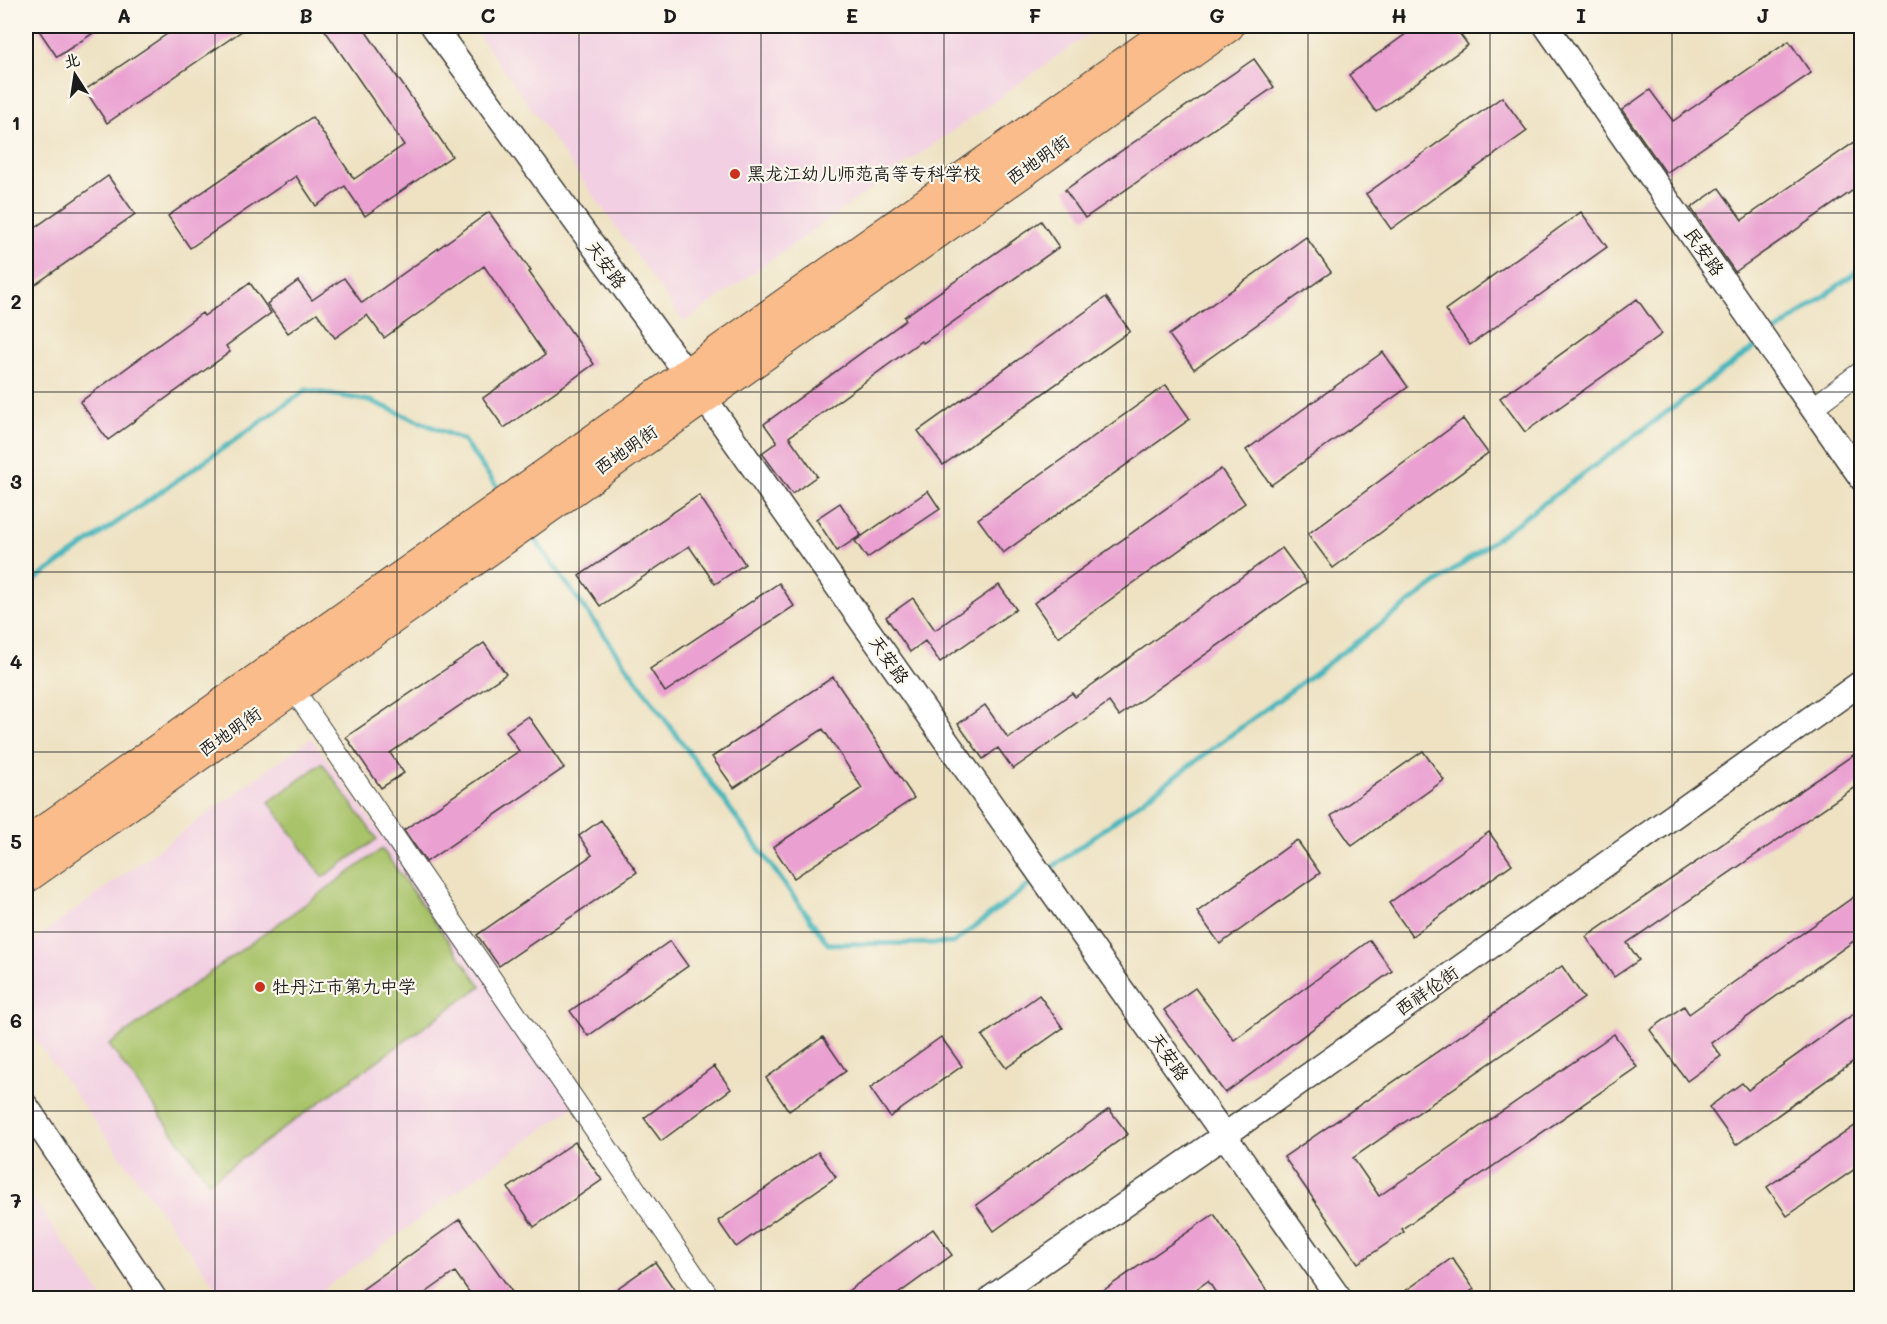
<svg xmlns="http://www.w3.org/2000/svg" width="1887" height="1324" font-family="Mali,'LXGW WenKai TC',sans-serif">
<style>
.built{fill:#f2cfe2}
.park{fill:#a8c369;stroke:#627042;stroke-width:1.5}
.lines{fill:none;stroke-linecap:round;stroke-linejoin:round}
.stream{stroke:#45b5bb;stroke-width:5}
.building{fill:#eaa1d1}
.minor-casing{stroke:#3c3a35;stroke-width:22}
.tertiary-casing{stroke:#3c3a35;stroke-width:27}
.primary-casing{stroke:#3c3a35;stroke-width:34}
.minor{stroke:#fff;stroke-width:20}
.tertiary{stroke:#fff;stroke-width:24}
.primary{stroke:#f9bc8a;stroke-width:32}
.grid{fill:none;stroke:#1c1c1c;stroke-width:1.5;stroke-opacity:0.55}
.poi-dot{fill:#c8321e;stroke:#fbf7ec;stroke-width:2}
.labels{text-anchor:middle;stroke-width:4.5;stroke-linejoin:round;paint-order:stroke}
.street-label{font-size:18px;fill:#1c1c1c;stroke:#fbf7ec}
.poi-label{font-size:18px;fill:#1c1c1c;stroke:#fbf7ec;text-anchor:start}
.neatline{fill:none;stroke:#1c1c1c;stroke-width:2}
.grid-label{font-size:20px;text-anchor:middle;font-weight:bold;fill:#1c1c1c}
</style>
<rect width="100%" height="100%" fill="#fbf7ec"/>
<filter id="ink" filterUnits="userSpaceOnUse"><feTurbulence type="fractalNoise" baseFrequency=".0167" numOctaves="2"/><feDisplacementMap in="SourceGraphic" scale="12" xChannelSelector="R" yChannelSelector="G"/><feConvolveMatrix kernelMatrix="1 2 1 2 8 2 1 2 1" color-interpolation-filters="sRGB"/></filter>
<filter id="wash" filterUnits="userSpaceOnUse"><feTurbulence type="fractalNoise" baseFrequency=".008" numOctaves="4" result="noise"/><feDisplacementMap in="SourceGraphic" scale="24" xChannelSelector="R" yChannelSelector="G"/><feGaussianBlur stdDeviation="1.35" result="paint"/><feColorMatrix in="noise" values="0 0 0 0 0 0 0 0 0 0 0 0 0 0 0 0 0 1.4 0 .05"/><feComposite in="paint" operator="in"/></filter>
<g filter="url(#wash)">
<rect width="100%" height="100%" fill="#eee2c3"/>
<!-- built -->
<path class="built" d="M 472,26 L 1100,26 L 684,322 Z
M 311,738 L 579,1103 L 311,1298 L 224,1298 L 26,1027 L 26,946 Z
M 26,1189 L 103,1298 L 26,1298 Z"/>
<!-- park -->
<path class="park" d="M 322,763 L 377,839 L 323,877 L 269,802 Z
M 382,849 L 481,986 L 209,1182 L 109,1045 Z"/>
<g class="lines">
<!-- stream -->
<path class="stream" d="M 1770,336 L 1862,268
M 530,533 L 828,944 L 953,943 L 1037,879
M 26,586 L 306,390 L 371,401 L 463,440 L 502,494
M 1046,872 L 1760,343"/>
</g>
<g id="blocks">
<!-- building -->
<path class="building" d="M 36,26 L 104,26 L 57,57 Z
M 179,26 L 249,26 L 107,123 L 85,90 Z
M 322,26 L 362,26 L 452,156 L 365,216 L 345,186 L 316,206 L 296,176 L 190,248 L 168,216 L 312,117 L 354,179 L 404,145 Z
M 1417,26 L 1454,26 L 1468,45 L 1376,112 L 1349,75 Z
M 1789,41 L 1811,73 L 1666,173 L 1622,110 L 1650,90 L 1673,121 Z
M 1254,59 L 1274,87 L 1085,218 L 1065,190 Z
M 1502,97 L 1527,131 L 1391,229 L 1366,194 Z
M 1862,137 L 1862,184 L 1735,272 L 1691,208 L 1719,188 L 1742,220 Z
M 108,176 L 135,214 L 26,291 L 26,234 Z
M 489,212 L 531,271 L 529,272 L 594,364 L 504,428 L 483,398 L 545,355 L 484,266 L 384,338 L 367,315 L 335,338 L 317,313 L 288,333 L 267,304 L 298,281 L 312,300 L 344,278 L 362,303 Z
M 1581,212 L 1607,247 L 1470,345 L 1445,310 Z
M 1041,221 L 1059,247 L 923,343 L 921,341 L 789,437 L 817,476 L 792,494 L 762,453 L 777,442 L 764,424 L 906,320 L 904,317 Z
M 1306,237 L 1331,272 L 1194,369 L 1169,335 Z
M 250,283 L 271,313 L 226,346 L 230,352 L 108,440 L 80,402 L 202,313 L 204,316 Z
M 1106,297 L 1130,331 L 943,465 L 918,431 Z
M 1637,299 L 1662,334 L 1525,432 L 1500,398 Z
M 1383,352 L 1408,387 L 1271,485 L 1246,450 Z
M 1166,385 L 1190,419 L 1003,553 L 978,519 Z
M 1463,419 L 1488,453 L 1333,568 L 1308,534 Z
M 1221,469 L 1245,503 L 1058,637 L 1034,603 Z
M 928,491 L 940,509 L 867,558 L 855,541 Z
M 699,495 L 745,564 L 715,584 L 689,546 L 600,606 L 579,576 Z
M 840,503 L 861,535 L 837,551 L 816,519 Z
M 1282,548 L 1307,582 L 1119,716 L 1109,702 L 1013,769 L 998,748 L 983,759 L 958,724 L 985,705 L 1008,738 L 1072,693 L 1075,697 Z
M 779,583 L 794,606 L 665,692 L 650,669 Z
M 999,585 L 1016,609 L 940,662 L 925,641 L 910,652 L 886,617 L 913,598 L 935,630 Z
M 484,643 L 506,674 L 390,753 L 404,773 L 381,788 L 346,737 Z
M 833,677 L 914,798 L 794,878 L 773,847 L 862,788 L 836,748 L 823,729 L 734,788 L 712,757 Z
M 528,716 L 564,768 L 426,862 L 404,830 L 519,751 L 506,731 Z
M 1862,749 L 1862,782 L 1627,943 L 1639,960 L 1614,977 L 1586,937 Z
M 1423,751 L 1444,780 L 1352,846 L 1331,816 Z
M 601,820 L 637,872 L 499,966 L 477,935 L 592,855 L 579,836 Z
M 1489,832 L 1512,864 L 1412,936 L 1389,903 Z
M 1297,840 L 1320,873 L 1220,944 L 1197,912 Z
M 1862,891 L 1862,935 L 1711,1043 L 1721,1056 L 1687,1081 L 1650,1030 L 1684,1006 L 1689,1014 Z
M 1370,940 L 1392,971 L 1225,1093 L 1164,1010 L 1195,988 L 1234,1040 Z
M 670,941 L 688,966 L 588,1036 L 570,1011 Z
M 1562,966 L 1584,998 L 1353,1158 L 1379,1196 L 1614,1034 L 1637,1067 L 1402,1229 L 1404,1232 L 1358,1263 L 1284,1157 Z
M 1039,995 L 1063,1028 L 1006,1068 L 982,1036 Z
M 1862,1008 L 1862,1055 L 1736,1145 L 1709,1107 L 1742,1083 L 1748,1090 Z
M 823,1037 L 846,1071 L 789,1111 L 766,1078 Z
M 941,1037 L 962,1066 L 890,1117 L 870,1088 Z
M 714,1066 L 731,1089 L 661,1141 L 644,1118 Z
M 1109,1109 L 1128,1134 L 994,1231 L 976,1205 Z
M 1862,1121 L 1862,1164 L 1787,1216 L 1767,1187 Z
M 575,1142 L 602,1180 L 534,1227 L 508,1188 Z
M 818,1152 L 836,1177 L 736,1247 L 718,1221 Z
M 1214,1214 L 1273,1299 L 1220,1299 L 1208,1281 L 1182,1299 L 1091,1299 Z
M 460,1219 L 517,1299 L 474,1299 L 455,1272 L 417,1299 L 349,1299 Z
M 933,1229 L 952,1255 L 891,1299 L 837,1299 Z
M 1452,1258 L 1474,1289 L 1460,1299 L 1394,1299 Z
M 655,1262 L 681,1299 L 602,1299 Z"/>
</g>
</g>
<g filter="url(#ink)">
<use href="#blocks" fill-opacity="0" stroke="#3c3a35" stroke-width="1.5"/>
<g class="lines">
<!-- minor casing -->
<g class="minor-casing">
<path id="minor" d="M 1812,408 L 1862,371
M 292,687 L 710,1298"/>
</g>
<!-- tertiary casing -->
<g class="tertiary-casing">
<path id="tertiary" d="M 433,26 L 703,396 L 1339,1298
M 1546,26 L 1862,479
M 26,1106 L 154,1298
M 991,1298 L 1225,1135 L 1862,682"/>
</g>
<!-- primary casing -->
<g class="primary-casing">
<path id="primary" d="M 26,844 L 1177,26
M 26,877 L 1228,26"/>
</g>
<!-- minor -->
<use href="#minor" class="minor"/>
<!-- tertiary -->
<use href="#tertiary" class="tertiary"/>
<!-- primary -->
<use href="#primary" class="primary"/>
</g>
</g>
<!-- grid -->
<path class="grid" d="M 215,26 L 215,1298M 397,26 L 397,1298M 579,26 L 579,1298M 761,26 L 761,1298M 944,26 L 944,1298M 1126,26 L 1126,1298M 1308,26 L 1308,1298M 1490,26 L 1490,1298M 1672,26 L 1672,1298M 26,213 L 1862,213M 26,392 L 1862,392M 26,572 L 1862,572M 26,752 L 1862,752M 26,932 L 1862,932M 26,1111 L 1862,1111"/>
<!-- markers -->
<g class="poi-dot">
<circle cx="735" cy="174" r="6"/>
<circle cx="260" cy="987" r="6"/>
</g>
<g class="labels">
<!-- street labels -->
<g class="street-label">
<text transform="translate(1038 160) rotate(-35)" y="6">西地明街</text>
<text transform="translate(1704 252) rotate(55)" y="6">民安路</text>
<text transform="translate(606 265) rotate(54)" y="6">天安路</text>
<text transform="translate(626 450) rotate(-35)" y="6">西地明街</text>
<text transform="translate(889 660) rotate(55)" y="6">天安路</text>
<text transform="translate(230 732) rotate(-35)" y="6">西地明街</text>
<text transform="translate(1427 991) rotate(-35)" y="6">西祥伦街</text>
<text transform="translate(1169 1057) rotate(55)" y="6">天安路</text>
</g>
<!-- poi labels -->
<g class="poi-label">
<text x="747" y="180">黑龙江幼儿师范高等专科学校</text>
<text x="272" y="993">牡丹江市第九中学</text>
</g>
</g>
<!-- margin -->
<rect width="1887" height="1324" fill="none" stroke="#fbf7ec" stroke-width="66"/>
<!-- north arrow -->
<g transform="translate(75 75) rotate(348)" stroke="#fbf7ec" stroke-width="4.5" paint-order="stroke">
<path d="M0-4.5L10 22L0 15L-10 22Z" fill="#1c1c1c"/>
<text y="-9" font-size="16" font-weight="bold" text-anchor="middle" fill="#1c1c1c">北</text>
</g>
<rect x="33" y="33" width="1821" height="1258" class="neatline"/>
<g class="grid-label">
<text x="124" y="23">A</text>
<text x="306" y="23">B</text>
<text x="488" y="23">C</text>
<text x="670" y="23">D</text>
<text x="852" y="23">E</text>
<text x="1035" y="23">F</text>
<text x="1217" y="23">G</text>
<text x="1399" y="23">H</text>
<text x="1581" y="23">I</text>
<text x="1763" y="23">J</text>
<text x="16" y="130">1</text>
<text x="16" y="309">2</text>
<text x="16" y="489">3</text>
<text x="16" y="669">4</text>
<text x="16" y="849">5</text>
<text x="16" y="1028">6</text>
<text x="16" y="1208">7</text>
</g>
</svg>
